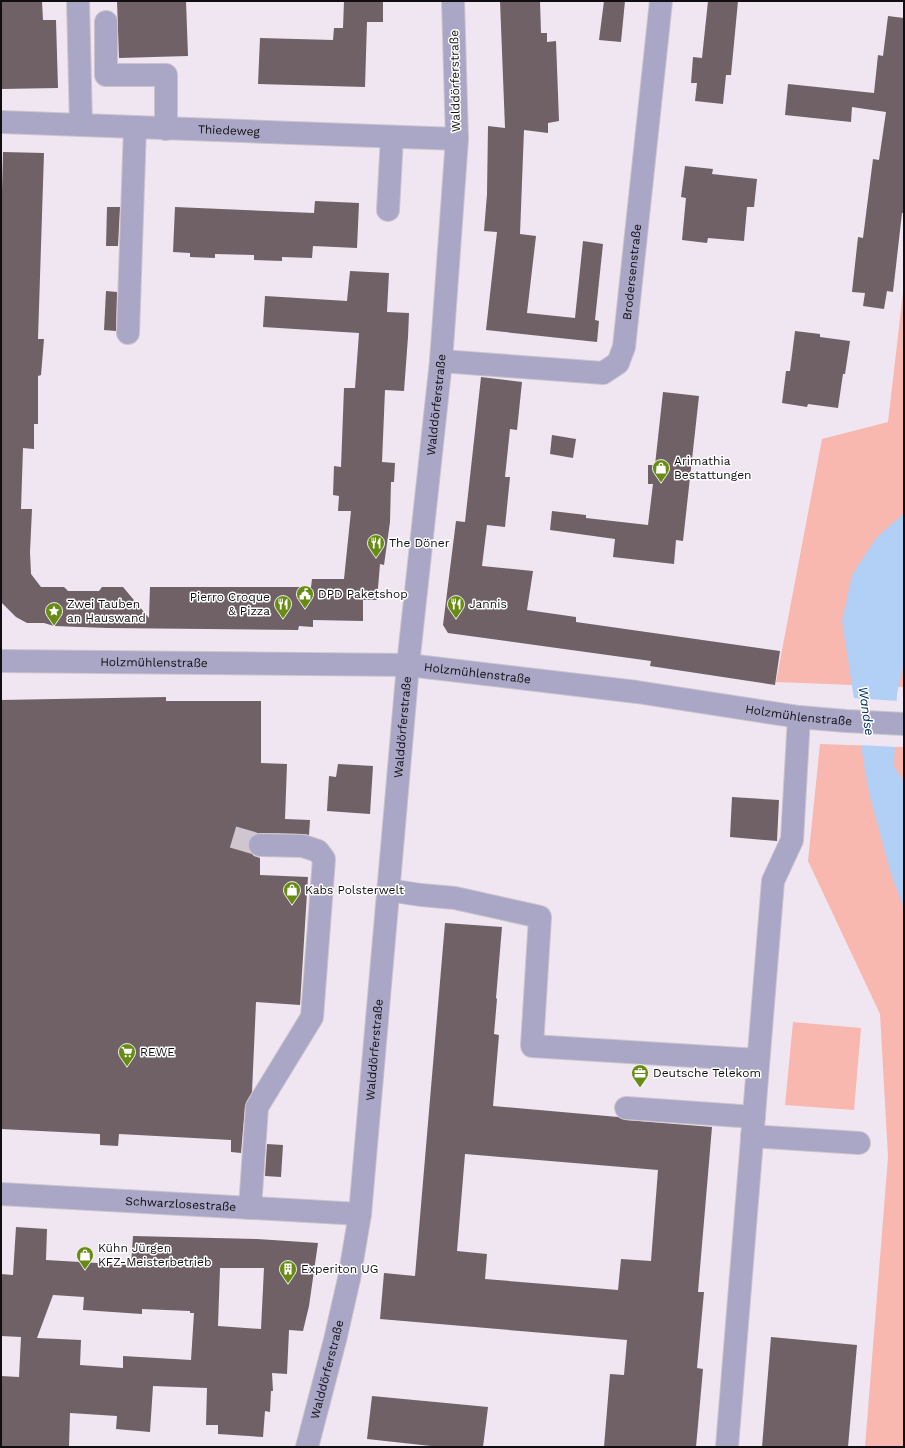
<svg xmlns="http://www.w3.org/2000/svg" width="905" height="1448" font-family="'Work Sans',sans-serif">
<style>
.green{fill:#f8b8af}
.water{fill:#b2cff5}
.pier{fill:#f0e6f1}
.building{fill:#6f6166;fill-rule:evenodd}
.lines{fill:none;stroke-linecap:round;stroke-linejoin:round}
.minor-tunnel{stroke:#cfc6d0;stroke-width:22;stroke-dasharray:22 11;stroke-linecap:butt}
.minor-casing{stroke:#ccc3cd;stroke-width:24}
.minor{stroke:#a9a6c6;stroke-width:22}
.labels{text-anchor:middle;stroke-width:3;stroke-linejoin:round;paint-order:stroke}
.street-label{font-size:12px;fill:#110e12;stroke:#fff}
.poi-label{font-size:12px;fill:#110e12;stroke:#fff;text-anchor:start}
.water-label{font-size:13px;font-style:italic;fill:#002e64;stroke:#fff}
</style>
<rect width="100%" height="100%" fill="#f0e6f1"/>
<!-- green -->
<path class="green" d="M 904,284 L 904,687 L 776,682 L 822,439 L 888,422 Z
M 820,744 L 904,747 L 904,1447 L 865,1447 L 888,1157 L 880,1014 L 808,861 Z
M 793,1022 L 861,1028 L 854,1110 L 785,1105 Z"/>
<!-- water -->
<path class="water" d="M 904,513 L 904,662 L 897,694 L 894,767 L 902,778 L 904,783 L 904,909 L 891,874 L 870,797 L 865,771 L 842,621 L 852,575 L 876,538 Z"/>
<!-- pier -->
<path class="pier" d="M 852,698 L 898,701 L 897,747 L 859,745 Z"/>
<!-- building -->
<path class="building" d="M 1,1 L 42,1 L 43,20 L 56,20 L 58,88 L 1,89 Z
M 117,1 L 186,1 L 188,56 L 119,58 Z
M 344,1 L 383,1 L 383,22 L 367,22 L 365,87 L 258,84 L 260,38 L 333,40 L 334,28 L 343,28 Z
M 500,1 L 540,1 L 541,33 L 547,33 L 547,42 L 556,41 L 559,121 L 548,123 L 548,133 L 524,130 L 520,234 L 536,236 L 527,313 L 575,318 L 583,241 L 603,244 L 595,320 L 599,321 L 597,342 L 486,330 L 497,232 L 484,231 L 487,194 L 488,126 L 505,128 Z
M 604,1 L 625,1 L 621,42 L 599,40 Z
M 708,1 L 738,1 L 731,75 L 726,75 L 723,104 L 695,101 L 697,83 L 691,83 L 693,57 L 702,58 Z
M 888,16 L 904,18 L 904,213 L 902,213 L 893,292 L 887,291 L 884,309 L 863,306 L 865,293 L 852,292 L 858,237 L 863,238 L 873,159 L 879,160 L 886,112 L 852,107 L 851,122 L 785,115 L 788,84 L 874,93 L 878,55 L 883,56 Z
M 3,152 L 44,153 L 38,339 L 44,339 L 41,375 L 38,376 L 38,424 L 34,424 L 34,449 L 23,448 L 21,509 L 32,509 L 30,552 L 31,574 L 41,587 L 64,587 L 68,591 L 99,591 L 102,587 L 123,587 L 149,618 L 150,587 L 311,587 L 312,579 L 344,579 L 351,511 L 338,511 L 339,496 L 333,495 L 334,466 L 341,467 L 344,388 L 355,388 L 359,333 L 263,327 L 265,296 L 347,301 L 350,271 L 389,273 L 387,312 L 409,313 L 408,337 L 404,391 L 385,390 L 382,462 L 395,463 L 394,482 L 391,482 L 390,522 L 384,565 L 380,564 L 377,600 L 363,600 L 363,621 L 313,620 L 313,627 L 299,626 L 298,630 L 107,628 L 54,626 L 44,623 L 27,623 L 16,617 L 1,602 L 1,228 Z
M 685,166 L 713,169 L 712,174 L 757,179 L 754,207 L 747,207 L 744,241 L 708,238 L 707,243 L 682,240 L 686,198 L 681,197 Z
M 315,201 L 359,203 L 357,248 L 313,246 L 312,258 L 282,257 L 282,261 L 254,260 L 254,255 L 215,254 L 215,258 L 190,257 L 190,253 L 173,252 L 175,207 L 314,213 Z
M 107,207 L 120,207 L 118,246 L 106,246 Z
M 106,291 L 117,292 L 116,331 L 104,330 Z
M 795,331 L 820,334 L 820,337 L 850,341 L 845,374 L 843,374 L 838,408 L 808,404 L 807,407 L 782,403 L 786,371 L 790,371 Z
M 481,377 L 522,382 L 517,430 L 510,429 L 505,477 L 510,477 L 505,527 L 487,525 L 482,566 L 533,571 L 527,610 L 576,617 L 576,622 L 780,651 L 775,685 L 650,666 L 651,661 L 448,633 L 443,625 L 456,521 L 465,522 Z
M 663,392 L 699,396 L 683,541 L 676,540 L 674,564 L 613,557 L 615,539 L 550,530 L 552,511 L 586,515 L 586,518 L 648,525 L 653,484 L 648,484 L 648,465 L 655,465 Z
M 552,435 L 576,439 L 573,458 L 550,454 Z
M 166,697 L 166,701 L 261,701 L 261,763 L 287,764 L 285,819 L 310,820 L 309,835 L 303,834 L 260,833 L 254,834 L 249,839 L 248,844 L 249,851 L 254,856 L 260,858 L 260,875 L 308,877 L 300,1005 L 256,1002 L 252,1092 L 245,1106 L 241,1153 L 231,1152 L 231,1140 L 119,1134 L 118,1146 L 100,1145 L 100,1134 L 1,1129 L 1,700 Z
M 338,764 L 373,766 L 370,814 L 327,811 L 329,776 L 336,777 Z
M 732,797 L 779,800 L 777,841 L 730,837 Z
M 445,923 L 502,927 L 496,998 L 497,999 L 494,1034 L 499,1035 L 493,1106 L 618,1117 L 625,1120 L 712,1127 L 698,1292 L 704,1292 L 697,1368 L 703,1369 L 696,1447 L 604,1447 L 610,1374 L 624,1375 L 627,1340 L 380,1319 L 384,1273 L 415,1276 ZM 465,1154 L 658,1170 L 651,1261 L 621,1259 L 618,1290 L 485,1279 L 487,1254 L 457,1251 Z
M 267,1144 L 283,1145 L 281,1177 L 265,1176 Z
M 16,1227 L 47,1229 L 46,1260 L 131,1265 L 133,1236 L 257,1239 L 318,1243 L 309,1306 L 303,1331 L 289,1330 L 287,1374 L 272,1373 L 273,1391 L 271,1391 L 270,1412 L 265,1411 L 263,1437 L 218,1434 L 218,1425 L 206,1425 L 207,1388 L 153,1386 L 150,1432 L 116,1429 L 117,1416 L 70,1413 L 69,1447 L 1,1447 L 1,1376 L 19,1377 L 21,1337 L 1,1336 L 1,1274 L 13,1275 ZM 220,1268 L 264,1268 L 261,1329 L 218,1326 ZM 53,1295 L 84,1297 L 83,1310 L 142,1314 L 142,1309 L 190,1311 L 190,1313 L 194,1313 L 191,1360 L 123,1356 L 123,1368 L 80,1365 L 81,1340 L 37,1338 Z
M 771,1337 L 857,1345 L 848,1447 L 762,1447 Z
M 372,1396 L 488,1407 L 483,1447 L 431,1447 L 431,1446 L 367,1439 Z"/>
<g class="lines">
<!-- minor-tunnel -->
<path class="minor-tunnel" d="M 233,837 L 260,845"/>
<!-- minor casing -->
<g class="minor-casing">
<g id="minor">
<path d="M 78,1 L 81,125"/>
<path d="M 106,22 L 106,75 L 166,75 L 166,129"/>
<path id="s1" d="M 1,122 L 457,139"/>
<path d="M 388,210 L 392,137"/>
<path d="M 128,333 L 135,127"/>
<path id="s2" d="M 441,361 L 603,373 L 618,363 L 624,347 L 661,1"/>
<path id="s3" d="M 1,661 L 408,665 L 637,692 L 799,717 L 846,721 L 904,724"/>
<path d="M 388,890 L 421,895 L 455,898 L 540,917 L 532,1046 L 758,1060"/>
<path d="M 626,1108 L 754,1117"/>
<path d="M 752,1136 L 859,1143"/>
<path id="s4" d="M 1,1194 L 360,1214"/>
<path d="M 250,1208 L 257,1107 L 312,1017 L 324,859 L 318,851 L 303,846 L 260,845"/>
<path id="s5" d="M 307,1447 L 335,1340 L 349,1279 L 360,1214 L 408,665 L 441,361 L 457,139 L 453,1"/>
<path d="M 727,1447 L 773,881 L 792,840 L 799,717"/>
</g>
</g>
<!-- minor -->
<use href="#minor" class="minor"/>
</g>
<!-- icons -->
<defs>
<g id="shop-pin" transform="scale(0.9)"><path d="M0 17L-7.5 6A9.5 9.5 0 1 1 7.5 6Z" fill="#678b13" stroke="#fff"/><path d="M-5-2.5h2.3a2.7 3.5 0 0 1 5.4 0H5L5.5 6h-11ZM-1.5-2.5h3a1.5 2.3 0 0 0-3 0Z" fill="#fff"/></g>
<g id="restaurant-pin" transform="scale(0.9)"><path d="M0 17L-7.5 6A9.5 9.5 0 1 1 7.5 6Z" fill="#678b13" stroke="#fff"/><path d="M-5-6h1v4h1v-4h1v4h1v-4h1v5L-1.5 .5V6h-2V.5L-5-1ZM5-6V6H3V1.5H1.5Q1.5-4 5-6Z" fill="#fff"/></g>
<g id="civic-pin" transform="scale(0.9)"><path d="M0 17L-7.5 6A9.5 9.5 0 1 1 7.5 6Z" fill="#678b13" stroke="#fff"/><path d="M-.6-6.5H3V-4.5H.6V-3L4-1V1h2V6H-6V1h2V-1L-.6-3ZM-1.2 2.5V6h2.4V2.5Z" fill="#fff"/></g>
<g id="sight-pin" transform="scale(0.9)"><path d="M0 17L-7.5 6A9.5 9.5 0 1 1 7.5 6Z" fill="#678b13" stroke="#fff"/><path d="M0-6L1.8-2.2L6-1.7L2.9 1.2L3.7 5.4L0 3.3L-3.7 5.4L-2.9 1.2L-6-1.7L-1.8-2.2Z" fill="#fff"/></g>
<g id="supermarket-pin" transform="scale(0.9)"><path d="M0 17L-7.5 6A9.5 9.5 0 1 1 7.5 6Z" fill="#678b13" stroke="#fff"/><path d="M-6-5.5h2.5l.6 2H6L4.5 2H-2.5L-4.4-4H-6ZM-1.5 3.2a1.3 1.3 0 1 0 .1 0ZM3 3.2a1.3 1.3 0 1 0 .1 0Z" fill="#fff"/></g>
<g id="office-pin" transform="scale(0.9)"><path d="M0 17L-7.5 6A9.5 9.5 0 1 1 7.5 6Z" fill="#678b13" stroke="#fff"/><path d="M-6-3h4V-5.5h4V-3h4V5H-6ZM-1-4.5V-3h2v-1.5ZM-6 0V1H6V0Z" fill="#fff"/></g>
<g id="building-pin" transform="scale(0.9)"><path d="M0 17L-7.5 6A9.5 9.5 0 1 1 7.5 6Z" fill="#678b13" stroke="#fff"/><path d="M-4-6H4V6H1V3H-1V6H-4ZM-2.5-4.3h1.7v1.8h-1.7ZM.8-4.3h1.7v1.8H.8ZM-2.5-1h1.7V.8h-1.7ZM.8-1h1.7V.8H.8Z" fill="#fff"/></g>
</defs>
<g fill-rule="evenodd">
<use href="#shop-pin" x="661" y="468"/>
<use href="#restaurant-pin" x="376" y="543"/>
<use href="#civic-pin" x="305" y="594"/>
<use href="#restaurant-pin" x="283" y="604"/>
<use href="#restaurant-pin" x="456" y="604"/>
<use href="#sight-pin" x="54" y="611"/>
<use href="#shop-pin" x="292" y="890"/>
<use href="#supermarket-pin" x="127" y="1052"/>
<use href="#office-pin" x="640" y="1073"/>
<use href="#shop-pin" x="85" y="1255"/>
<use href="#building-pin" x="288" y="1269"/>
</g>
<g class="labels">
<!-- street labels -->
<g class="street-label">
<text transform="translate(455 81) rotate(-91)" y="4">Walddörferstraße</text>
<text dy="4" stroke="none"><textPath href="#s1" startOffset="228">Thiedeweg</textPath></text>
<text dy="4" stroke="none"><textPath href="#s2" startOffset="273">Brodersenstraße</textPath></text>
<text dy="4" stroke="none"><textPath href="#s5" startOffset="1052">Walddörferstraße</textPath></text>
<text dy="4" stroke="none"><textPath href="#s3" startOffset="153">Holzmühlenstraße</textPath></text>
<text dy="4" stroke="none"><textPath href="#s3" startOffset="477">Holzmühlenstraße</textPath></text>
<text dy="4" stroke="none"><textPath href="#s3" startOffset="801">Holzmühlenstraße</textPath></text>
<text dy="4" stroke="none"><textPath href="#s5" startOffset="728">Walddörferstraße</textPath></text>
<text dy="4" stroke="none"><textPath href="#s5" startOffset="404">Walddörferstraße</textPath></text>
<text dy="4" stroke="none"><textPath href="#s4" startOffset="180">Schwarzlosestraße</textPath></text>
<text dy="4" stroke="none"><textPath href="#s5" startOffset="80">Walddörferstraße</textPath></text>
</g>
<!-- poi labels -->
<g class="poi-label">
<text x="674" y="465">Arimathia<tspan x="674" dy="14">Bestattungen</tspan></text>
<text x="389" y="547">The Döner</text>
<text x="318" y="598">DPD Paketshop</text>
<text x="270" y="601" text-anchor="end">Pierro Croque<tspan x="270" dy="14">&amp; Pizza</tspan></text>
<text x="67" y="608">Zwei Tauben<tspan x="67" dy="14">an Hauswand</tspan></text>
<text x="469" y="608">Jannis</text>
<text x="305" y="894">Kabs Polsterwelt</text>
<text x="140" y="1056">REWE</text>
<text x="653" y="1077">Deutsche Telekom</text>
<text x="98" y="1252">Kühn Jürgen<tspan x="98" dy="14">KFZ-Meisterbetrieb</tspan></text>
<text x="301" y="1273">Experiton UG</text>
</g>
<!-- water labels -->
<g class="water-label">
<text transform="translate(867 711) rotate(82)" y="5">Wandse</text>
</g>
</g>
<!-- border -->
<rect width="905" height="1448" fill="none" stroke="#110e12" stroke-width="4"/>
</svg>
